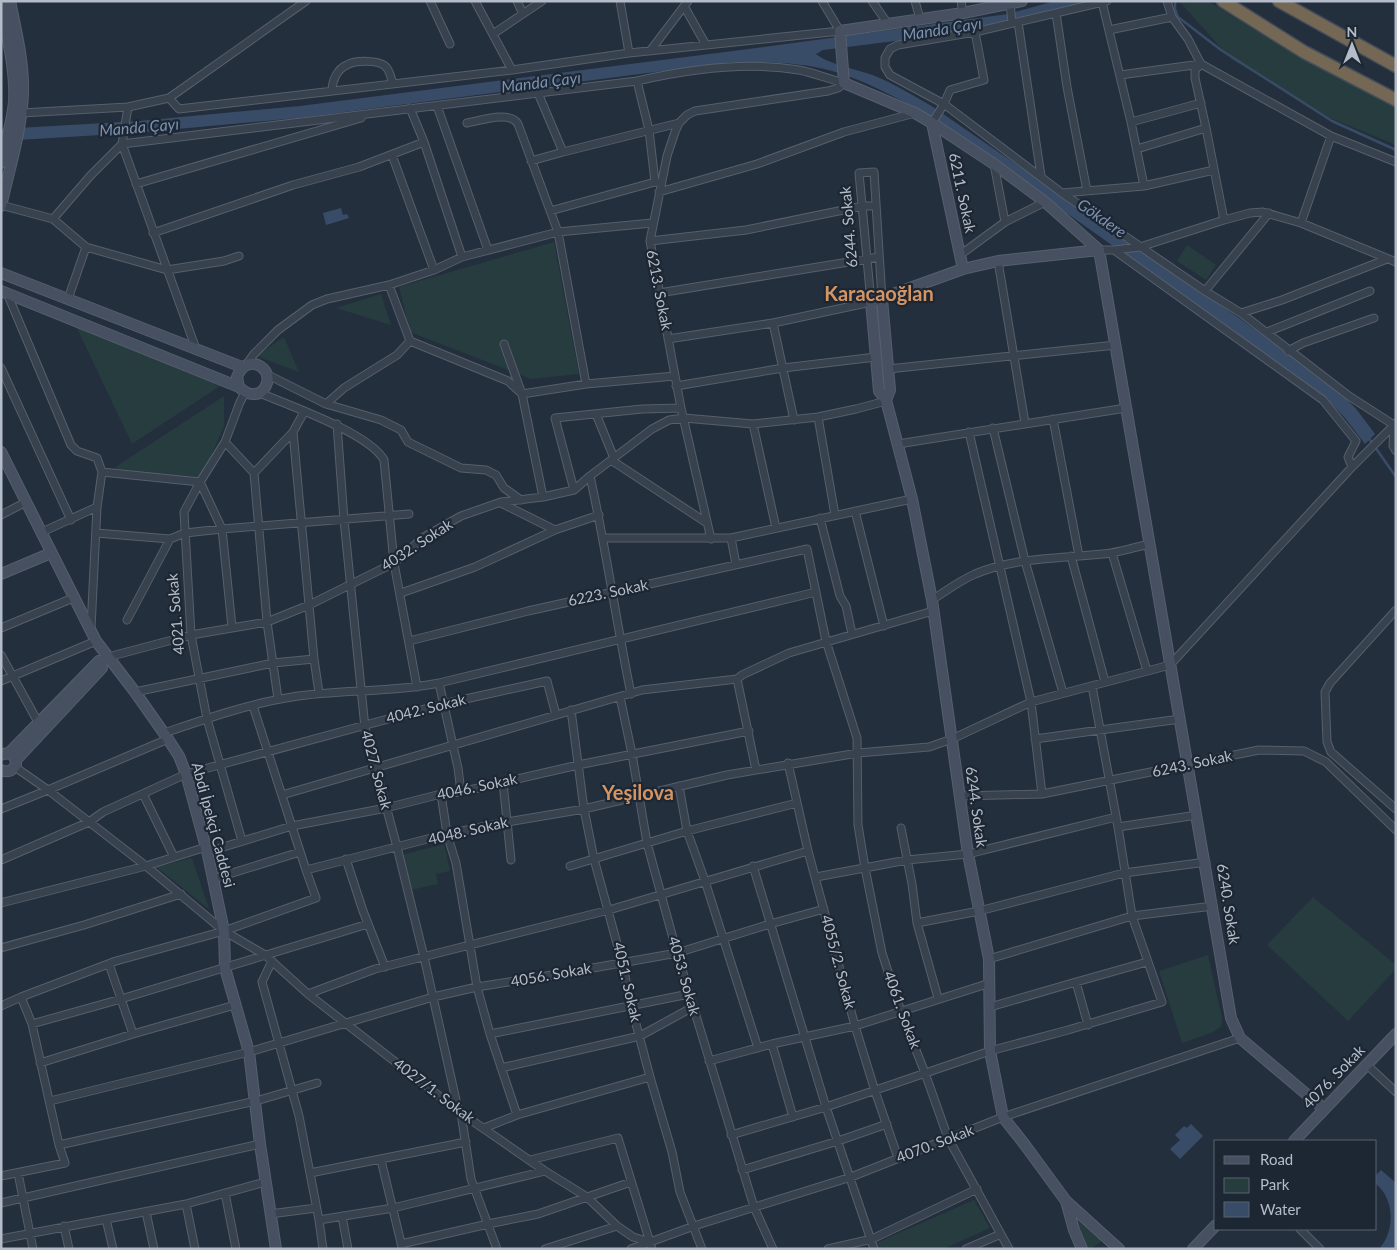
<svg xmlns="http://www.w3.org/2000/svg" width="1397" height="1250" font-family="Lato,sans-serif">
<style>
.green{fill:#263c3f}
.water{fill:#394c67}
.lines{fill:none;stroke-linecap:round;stroke-linejoin:round}
.stream{stroke:#394c67;stroke-width:2.5}
.street-casing{stroke:#565f6c;stroke-width:9}
.secondary-casing{stroke:#565f6c;stroke-width:12}
.highway-casing{stroke:#434c59;stroke-width:15}
.street{stroke:#38414e;stroke-width:7}
.secondary{stroke:#465061;stroke-width:10}
.highway{stroke:#746855;stroke-width:12}
.labels{text-anchor:middle;stroke-width:4.5;stroke-linejoin:round;paint-order:stroke}
.street-label{font-size:15px;fill:#b4bcc9;stroke:#1d2633}
.water-label{font-size:16px;font-style:italic;fill:#7c92b1;stroke:#1d2633}
.district-label{font-size:20px;font-weight:bold;fill:#d59563;stroke:#1d2633}
</style>
<rect width="100%" height="100%" fill="#242f3e"/>
<!-- green -->
<path class="green" d="M 1179,1 L 1208,1 L 1311,64 L 1396,108 L 1396,145 L 1330,118 L 1231,59 Z
M 554,242 L 579,374 L 531,379 L 410,332 L 399,287 Z
M 1187,245 L 1216,265 L 1206,280 L 1177,261 Z
M 381,294 L 391,325 L 336,308 Z
M 75,324 L 220,386 L 132,444 Z
M 284,337 L 299,372 L 256,356 Z
M 224,396 L 224,426 L 200,482 L 114,468 Z
M 444,844 L 450,871 L 436,874 L 438,884 L 411,890 L 402,855 Z
M 192,858 L 209,909 L 156,867 Z
M 1313,897 L 1396,965 L 1396,969 L 1348,1021 L 1267,945 Z
M 1208,955 L 1222,1018 L 1221,1027 L 1211,1033 L 1182,1043 L 1159,971 Z
M 974,1200 L 990,1228 L 943,1249 L 878,1249 L 876,1243 Z
M 1074,1213 L 1102,1241 L 1090,1249 L 1088,1249 Z"/>
<!-- water -->
<path class="water" d="M 1055,1 L 1096,1 L 975,31 L 823,50 L 816,54 C 827,64 860,70 875,76 C 895,84 914,96 933,107 L 1239,318 L 1339,391 L 1357,410 L 1375,434 L 1365,444 L 1345,418 L 1324,396 L 929,115 C 898,99 866,80 832,71 C 800,62 766,62 733,62 L 298,118 L 134,133 L 1,141 L 1,129 L 139,121 L 300,106 L 741,50 L 1008,14 Z
M 341,208 L 343,215 L 347,214 L 349,218 L 326,225 L 323,213 Z
M 1191,1124 L 1203,1136 L 1180,1159 L 1170,1149 L 1180,1140 L 1175,1135 L 1184,1126 L 1187,1128 Z
M 1381,1170 L 1396,1183 L 1396,1249 L 1379,1249 C 1395,1232 1395,1199 1376,1184 L 1376,1175 Z"/>
<g class="lines">
<!-- stream -->
<path class="stream" d="M 1175,1 L 1175,9 L 1178,17 L 1221,50 L 1332,121 L 1396,150
M 1368,437 L 1396,477"/>
<!-- street casing -->
<g class="street-casing">
<path id="street" d="M 430,1 L 450,44
M 475,1 L 512,70
M 517,1 L 523,14
M 620,1 L 629,53
M 872,1 L 888,24
M 915,1 L 920,19
M 961,1 L 963,13
M 1107,1 L 975,32 L 898,45 L 890,49 L 885,58 L 885,67 L 890,75 L 944,104 L 1062,193 L 1205,291 L 1241,313 L 1349,396 L 1394,425 L 1393,446 L 1396,451
M 1167,1 L 1172,17 L 1188,39 L 1201,64 L 1195,70 L 1195,78 L 1206,128 L 1224,220
M 1102,2 L 1131,122 L 1144,186
M 1010,4 L 1012,23
M 684,6 L 706,45
M 1056,13 L 1067,87 L 1087,191
M 1018,22 L 1041,176
M 1109,30 L 1172,17
M 493,34 L 542,1
M 650,51 L 688,1
M 1120,75 L 1201,64 L 1331,136 L 1396,162
M 637,81 L 649,130 L 655,182 L 661,183
M 332,91 C 332,81 337,69 347,65 C 355,60 378,60 385,66 C 390,70 391,78 393,84
M 538,93 L 563,152 L 679,123
M 169,98 L 179,109 L 512,70 L 629,53 L 840,31 L 822,1
M 437,106 L 488,250
M 128,107 L 122,144 L 196,349
M 410,108 L 424,142 L 462,257
M 21,113 L 128,107 L 169,98 L 306,1
M 1131,122 L 1201,103
M 467,123 C 480,121 510,110 518,124 L 558,232 L 586,384
M 932,123 L 944,104 L 950,90 L 984,80 L 975,32
M 1137,149 L 1206,128
M 392,155 L 434,270
M 531,161 L 563,152
M 994,164 L 1005,222
M 136,184 L 361,118
M 659,192 L 757,164 L 844,132 L 915,113
M 1062,193 L 1144,186 L 1214,170
M 1,205 L 53,219 L 86,247 L 167,270 L 224,261 L 239,256
M 550,211 L 655,182
M 53,219 L 91,175 L 122,144 L 637,81 C 689,69 746,61 799,70 C 814,73 829,79 844,83
M 1301,223 L 1331,136
M 153,233 L 293,185 L 359,167 L 424,142
M 650,241 L 746,230 L 863,206 L 876,206
M 1099,250 L 1114,250 L 1323,400 L 1356,441 L 1348,457 L 1352,467
M 1114,250 L 1140,247 L 1224,220 L 1250,213 L 1263,212 L 1301,223 L 1396,262
M 960,255 L 1005,222 L 1045,202
M 998,261 L 1025,423
M 1205,291 L 1269,213
M 7,293 L 71,445 L 77,451 L 97,458 L 102,472
M 659,293 L 879,257
M 68,299 L 86,247
M 1241,313 L 1282,300 L 1387,259
M 773,323 L 794,420
M 1267,332 L 1370,291
M 668,339 L 773,323 L 871,302 L 859,173 L 874,172 L 882,299
M 410,341 L 508,381 L 522,394 L 586,384 L 675,376
M 504,344 L 522,394 L 543,497
M 1288,351 L 1303,343 L 1374,318
M 246,365 L 254,354 L 278,330 L 312,305 L 327,299 L 389,285 L 434,270 L 462,257 L 558,232 L 652,223
M 1,368 L 71,520
M 888,369 L 1116,345
M 268,375 L 326,404 L 381,420 L 401,430 L 408,442 L 461,468 L 486,470 L 496,475 L 504,488 L 521,500
M 676,386 L 783,368 L 876,357
M 260,393 C 290,406 369,433 384,460 L 394,563 L 417,687
M 326,404 L 344,388 L 397,355 L 410,341 L 389,285
M 304,412 L 293,432 L 314,659
M 596,414 L 614,458
M 818,417 L 835,515
M 1053,419 L 1079,556
M 337,424 L 344,520 L 365,728 L 397,847 L 424,957 L 458,1109
M 753,424 L 776,528
M 993,428 L 1025,561 L 1063,693
M 969,432 L 1031,702 L 1042,794
M 225,442 L 254,473 L 267,622 L 278,699
M 898,444 L 1126,408
M 611,460 L 707,523
M 254,473 L 293,432
M 590,476 C 606,548 616,621 631,694
M 574,490 L 555,418 L 642,409 L 681,408
M 501,503 L 555,530
M 855,511 L 884,626
M 1,515 L 26,502
M 820,518 L 840,596 L 846,606 L 852,634
M 42,532 L 97,507
M 96,533 L 170,539 L 185,533 L 222,529 L 409,514
M 604,538 L 731,538 L 912,499
M 731,538 L 736,564
M 711,539 L 681,408 L 650,241 L 667,156 L 675,132 L 679,123 L 687,115 L 695,111 L 828,91 L 838,88 L 844,83
M 1112,553 L 1147,671
M 1071,556 L 1105,682
M 401,593 L 475,567 L 555,530 L 599,515
M 932,600 C 946,591 959,581 975,574 C 1019,556 1065,559 1111,553 C 1124,551 1136,547 1149,544
M 1396,610 L 1330,683 L 1325,692 L 1327,742 L 1331,752 L 1396,809
M 127,620 L 170,539
M 1,628 L 73,598
M 91,628 L 97,507 L 102,472 L 200,482 L 222,529 L 232,627
M 409,641 L 528,611 L 807,549 L 826,641 L 857,738 L 858,825 L 865,868 L 882,953 L 901,1012 L 925,1073 L 948,1138 L 1009,1249
M 1,655 L 38,722
M 108,657 L 191,635 L 267,622 L 309,605 L 394,563 L 424,537 L 461,516 L 501,502 L 543,497 L 574,490 L 590,476 L 652,429 L 669,420 L 684,418 L 753,424 L 818,417 L 856,409 L 886,401
M 737,679 L 756,770
M 1,681 L 96,641
M 439,683 L 458,768 L 461,792
M 135,692 L 273,663 L 314,659 L 319,693
M 620,697 L 632,754 L 647,843 L 677,953 L 754,1207 L 773,1249
M 253,706 L 306,870
M 571,710 L 584,809 L 594,859 L 622,962 L 631,1005 L 650,1077 L 672,1152 L 680,1192 L 702,1249
M 164,733 C 203,720 251,703 292,697 C 340,689 391,693 439,683 L 816,592
M 1035,739 L 1180,719
M 788,763 L 808,851 L 855,1026 L 875,1091 L 898,1158
M 15,767 L 48,790 L 146,866 L 206,847
M 503,782 L 511,860
M 679,786 L 687,831 L 705,881 L 758,1048
M 143,794 L 174,857
M 441,794 L 447,834 L 456,863 L 477,987 L 490,1034 L 517,1115
M 282,795 L 642,690 L 737,679 L 742,675 L 789,653 L 933,611
M 960,796 L 1042,794 L 1259,750 L 1304,751 L 1326,762 L 1396,830
M 1,809 L 48,790 L 168,739
M 1118,827 L 1197,815
M 901,828 L 912,884 L 917,923 L 938,998
M 242,841 L 207,719 L 191,635 L 184,512 L 200,482 L 225,442 L 240,402 L 245,393
M 207,852 L 292,826 L 386,808 L 441,794 L 461,792 L 578,765 L 749,731
M 346,859 L 363,911 L 385,967
M 1,860 L 89,822 L 103,812 L 186,774 L 443,704 L 547,681 L 556,715
M 570,866 L 687,831 L 797,803
M 753,866 L 826,1107 L 874,1249
M 816,877 L 907,860 L 968,854 L 1116,817
M 213,879 L 300,852
M 1,903 L 146,866 L 224,931 L 265,955 L 308,994 L 461,1113 L 545,1171 L 587,1197 L 617,1226 L 633,1237 L 650,1242
M 917,923 L 979,911 L 1124,873 L 1206,862
M 1,948 L 84,925 L 181,894
M 989,959 L 1132,916 L 1213,906
M 272,961 L 262,982 L 299,1116 L 319,1220 L 323,1249
M 109,964 L 133,1034
M 1076,982 L 1088,1025
M 308,994 L 375,969 L 609,910 L 808,851
M 21,997 L 32,1024 L 59,1145
M 1,1006 L 21,997 L 116,961 L 224,931 L 316,898 L 306,870 L 447,834 L 507,822 L 584,809 L 727,775 L 858,753 L 929,747 L 952,739 L 1031,702 L 1170,665 L 1352,467 L 1396,423
M 990,1007 L 1076,982 L 1147,962
M 32,1024 L 121,999 L 368,924
M 490,1034 L 689,994
M 772,1044 L 793,1117
M 709,1061 L 772,1044 L 855,1026 L 990,983
M 40,1063 L 133,1034 L 235,1005
M 1367,1065 L 1396,1092
M 501,1068 L 640,1036 L 693,1007
M 50,1101 L 249,1052 L 433,997 L 477,987 L 565,973 L 677,953 L 770,924 L 824,909
M 461,1113 L 471,1179 L 497,1249
M 484,1128 L 517,1115 L 650,1077
M 731,1135 L 826,1107 L 990,1051 L 1068,1030 L 1162,1002 L 1132,916 L 1118,827 L 1092,686
M 381,1160 L 402,1247
M 530,1160 L 618,1138 L 652,1249
M 742,1170 L 838,1141 L 887,1124
M 18,1173 L 33,1249
M 310,1173 L 466,1142
M 1,1176 L 65,1163 L 59,1145 L 256,1101 L 317,1083
M 225,1193 L 236,1249
M 1,1203 L 260,1144
M 186,1204 L 195,1249
M 146,1212 L 154,1249
M 270,1214 L 316,1208
M 342,1216 L 348,1249
M 106,1219 L 113,1249
M 319,1220 L 393,1208 L 545,1171
M 64,1226 L 69,1249
M 1300,1229 L 1320,1249
M 1,1239 L 186,1204 L 265,1182
M 401,1244 L 488,1224 L 538,1214 L 631,1182
M 545,1249 L 617,1226
M 631,1249 L 694,1226 L 851,1177 L 1003,1117 L 1240,1038
M 828,1249 L 872,1239 L 977,1189
M 966,1249 L 1001,1234"/>
</g>
<!-- secondary casing -->
<g class="secondary-casing">
<path id="secondary" d="M 1,1 C 6,32 16,71 14,102 C 12,122 6,142 1,163
M 1022,1 L 963,13 L 840,31 L 844,83 L 915,113 L 932,123 L 994,164 L 1045,202 L 1099,250 L 1231,1018 L 1240,1038 L 1324,1109
M 932,123 L 963,269
M 1,206 C 9,170 22,129 23,93 C 24,62 16,31 10,1
M 1099,250 L 998,261 L 963,269 L 871,302 L 879,391 L 886,400 L 912,499 L 932,600 L 968,854 L 989,959 L 990,1051 L 1003,1117 L 1025,1145 L 1066,1201 L 1119,1249
M 1,273 L 242,367
M 1,291 L 239,387 C 245,393 251,396 260,393 C 283,373 247,348 237,377 L 239,387
M 882,299 L 890,390 L 886,400
M 1,452 L 96,641 L 135,692 L 168,739 L 179,756 L 186,774 L 208,855 L 224,931 L 225,968 L 249,1052 L 260,1144 L 276,1249
M 1,574 L 51,553
M 9,753 L 99,661 L 105,660 L 108,657
M 1,755 C 9,751 16,755 16,764 C 13,771 8,773 1,770
M 16,760 L 102,668
M 1294,1141 L 1396,1034
M 1066,1201 L 1074,1230 L 1082,1249
M 1193,1249 L 1216,1225"/>
</g>
<!-- highway casing -->
<g class="highway-casing">
<path id="highway" d="M 1223,1 L 1304,52 L 1396,100
M 1279,1 L 1396,66"/>
</g>
<!-- street -->
<use href="#street" class="street"/>
<!-- secondary -->
<use href="#secondary" class="secondary"/>
<!-- highway -->
<use href="#highway" class="highway"/>
</g>
<g class="labels">
<!-- street labels -->
<g class="street-label">
<text transform="translate(962 193) rotate(78)" y="5">6211. Sokak</text>
<text transform="translate(849 227) rotate(-95)" y="5">6244. Sokak</text>
<text transform="translate(659 290) rotate(79)" y="5">6213. Sokak</text>
<text transform="translate(417 545) rotate(-33)" y="5">4032. Sokak</text>
<text transform="translate(608 593) rotate(-12)" y="5">6223. Sokak</text>
<text transform="translate(176 614) rotate(-95)" y="5">4021. Sokak</text>
<text transform="translate(426 709) rotate(-14)" y="5">4042. Sokak</text>
<text transform="translate(1192 764) rotate(-12)" y="5">6243. Sokak</text>
<text transform="translate(376 770) rotate(75)" y="5">4027. Sokak</text>
<text transform="translate(477 787) rotate(-12)" y="5">4046. Sokak</text>
<text transform="translate(976 807) rotate(82)" y="5">6244. Sokak</text>
<text transform="translate(213 825) rotate(75)" y="5">Abdi İpekçi Caddesi</text>
<text transform="translate(468 831) rotate(-13)" y="5">4048. Sokak</text>
<text transform="translate(1228 904) rotate(81)" y="5">6240. Sokak</text>
<text transform="translate(838 962) rotate(75)" y="5">4055/2. Sokak</text>
<text transform="translate(551 975) rotate(-10)" y="5">4056. Sokak</text>
<text transform="translate(684 976) rotate(74)" y="5">4053. Sokak</text>
<text transform="translate(627 982) rotate(77)" y="5">4051. Sokak</text>
<text transform="translate(902 1010) rotate(70)" y="5">4061. Sokak</text>
<text transform="translate(1334 1077) rotate(-46)" y="5">4076. Sokak</text>
<text transform="translate(434 1091) rotate(37)" y="5">4027/1. Sokak</text>
<text transform="translate(935 1144) rotate(-21)" y="5">4070. Sokak</text>
</g>
<!-- water labels -->
<g class="water-label">
<text transform="translate(942 29) rotate(-9)" y="6">Manda Çayı</text>
<text transform="translate(541 82) rotate(-7)" y="6">Manda Çayı</text>
<text transform="translate(139 127) rotate(-5)" y="6">Manda Çayı</text>
<text transform="translate(1102 218) rotate(35)" y="6">Gökdere</text>
</g>
<!-- district labels -->
<g class="district-label">
<text x="879" y="301">Karacaoğlan</text>
<text x="638" y="800">Yeşilova</text>
</g>
</g>
<!-- border -->
<rect width="1397" height="1250" fill="none" stroke="#b4bcc9" stroke-width="5"/>
<!-- legend -->
<rect x="1214" y="1140" width="162" height="90" fill="#1d2633" stroke="#59626f"/>
<rect x="1224" y="1156" width="25" height="8" fill="#465061" stroke="#59626f"/>
<text x="1260" y="1165" font-size="15" fill="#b4bcc9">Road</text>
<rect x="1224" y="1178" width="25" height="15" fill="#263c3f" stroke="#59626f"/>
<text x="1260" y="1190" font-size="15" fill="#b4bcc9">Park</text>
<rect x="1224" y="1202" width="25" height="15" fill="#394c67" stroke="#59626f"/>
<text x="1260" y="1215" font-size="15" fill="#b4bcc9">Water</text>
<!-- north arrow -->
<g transform="translate(1352 45)" stroke="#1d2633" stroke-width="4" paint-order="stroke">
<path d="M0-4L9 19L0 12L-9 19Z" fill="#b4bcc9"/>
<text y="-8" font-size="14" font-weight="bold" text-anchor="middle" fill="#b4bcc9">N</text>
</g>
</svg>
